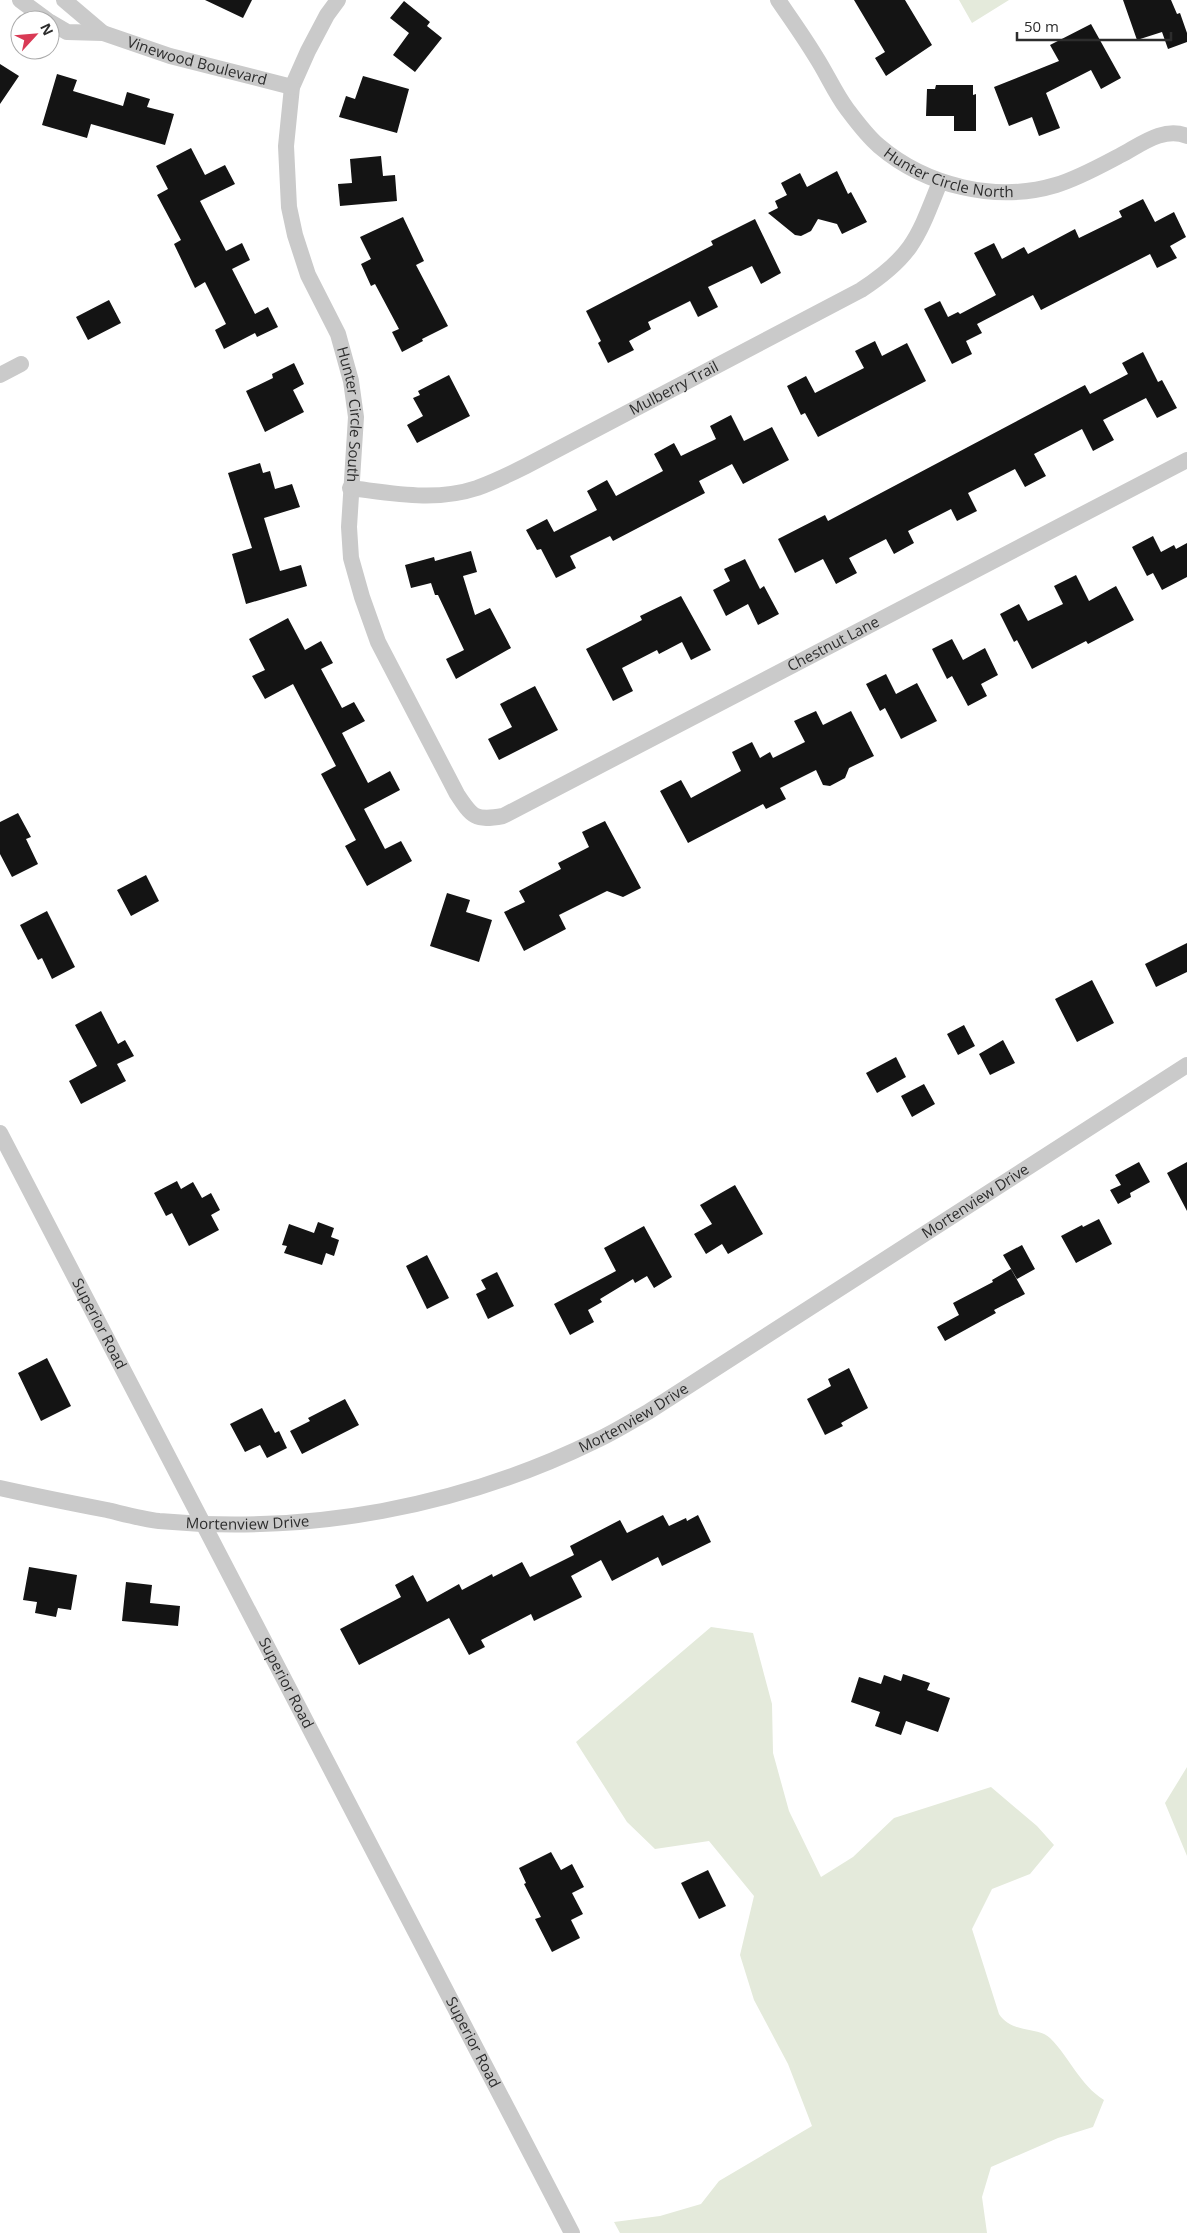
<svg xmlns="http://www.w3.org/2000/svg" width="1187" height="2233" font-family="'Open Sans',sans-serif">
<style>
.green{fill:#e4eadb}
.building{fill:#141414}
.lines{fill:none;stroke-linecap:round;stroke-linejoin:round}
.street{stroke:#cacaca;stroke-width:16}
.labels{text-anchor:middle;stroke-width:5;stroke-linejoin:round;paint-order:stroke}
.street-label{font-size:15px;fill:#2d2d2d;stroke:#fff}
</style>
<rect width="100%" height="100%" fill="#fff"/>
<!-- green -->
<path class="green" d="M 959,0 L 1009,0 L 972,23 Z
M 711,1627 L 753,1633 L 772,1704 L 773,1753 L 789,1811 L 821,1877 L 853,1857 L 894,1818 L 991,1787 L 1037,1826 L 1054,1845 L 1030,1874 L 992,1889 L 972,1929 L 999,2014 C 1012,2034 1037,2026 1050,2038 C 1070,2058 1080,2085 1104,2100 L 1093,2127 L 1058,2138 L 991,2167 L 982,2197 L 987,2233 L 620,2233 L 614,2222 L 660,2216 L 701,2204 L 719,2181 L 812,2126 L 788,2064 L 754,2000 L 740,1955 L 754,1896 L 709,1841 L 655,1849 L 627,1822 L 576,1742 Z
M 1187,1767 L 1187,1856 L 1165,1803 Z"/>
<!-- building -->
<path class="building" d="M 205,0 L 252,0 L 243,18 Z
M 854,0 L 905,0 L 932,45 L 886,76 L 875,58 L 885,52 Z
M 1123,0 L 1171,0 L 1177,14 L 1180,13 L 1187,33 L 1187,42 L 1168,49 L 1162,32 L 1137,40 Z
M 404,1 L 430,22 L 427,26 L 442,38 L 415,72 L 393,55 L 409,33 L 390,18 Z
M 1091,24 L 1121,78 L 1101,89 L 1091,70 L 1046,93 L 1060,128 L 1039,136 L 1032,117 L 1009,126 L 994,87 L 1059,61 L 1050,45 Z
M 0,64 L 19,76 L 0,104 Z
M 57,74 L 77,80 L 73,91 L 123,106 L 127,92 L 150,99 L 147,107 L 174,114 L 165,145 L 91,124 L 87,138 L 42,125 Z
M 363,76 L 409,89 L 397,133 L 339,117 L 346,96 L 355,99 Z
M 936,85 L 973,85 L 973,95 L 976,94 L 976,131 L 954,131 L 954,116 L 926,116 L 927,89 L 935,89 Z
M 191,148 L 205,175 L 225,165 L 235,184 L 200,201 L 226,251 L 242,243 L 250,260 L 232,269 L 255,314 L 268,307 L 278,327 L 257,337 L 255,333 L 224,349 L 215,330 L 226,324 L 205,282 L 195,288 L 174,244 L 181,240 L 157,195 L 168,189 L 156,166 Z
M 381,156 L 383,176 L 395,175 L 397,201 L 340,206 L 338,184 L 352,183 L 350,159 Z
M 837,171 L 848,194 L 851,192 L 867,222 L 842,234 L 837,224 L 818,219 L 811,231 L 801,236 L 795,235 L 768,213 L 778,208 L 775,201 L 787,195 L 781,183 L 800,173 L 807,187 Z
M 1143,199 L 1155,222 L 1174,212 L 1186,237 L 1170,246 L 1177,258 L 1157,268 L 1150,254 L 1041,310 L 1033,295 L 977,324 L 982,333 L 966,341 L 972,354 L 952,364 L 924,309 L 940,301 L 948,317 L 958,312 L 960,314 L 996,295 L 974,253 L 994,243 L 1002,259 L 1024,247 L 1028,254 L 1075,229 L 1079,238 L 1122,217 L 1119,211 Z
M 403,217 L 424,261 L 416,265 L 448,326 L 422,339 L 423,341 L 402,352 L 392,332 L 399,329 L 375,284 L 371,286 L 361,264 L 371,259 L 360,237 Z
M 755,219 L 781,273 L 761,284 L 752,266 L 708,287 L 718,307 L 698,317 L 690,301 L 648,322 L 651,329 L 629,341 L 634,350 L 608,363 L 598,343 L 601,341 L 586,311 L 713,245 L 711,241 Z
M 109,300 L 121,323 L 88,340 L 76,317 Z
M 875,341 L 882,356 L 907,343 L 926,381 L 818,437 L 805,413 L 801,415 L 787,386 L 806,376 L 815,393 L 864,368 L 855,351 Z
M 1143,352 L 1158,382 L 1162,380 L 1177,408 L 1157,418 L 1146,398 L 1103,420 L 1114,440 L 1093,451 L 1082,429 L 1034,454 L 1046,476 L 1025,487 L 1015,469 L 968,493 L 977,511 L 957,521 L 951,509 L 908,531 L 914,543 L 894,554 L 886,539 L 849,558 L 857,573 L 836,584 L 823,559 L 795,573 L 778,539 L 825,515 L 828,521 L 1085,385 L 1090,394 L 1128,374 L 1122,363 Z
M 294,363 L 304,384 L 293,390 L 304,412 L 265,432 L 246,391 L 273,378 L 272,374 Z
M 449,375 L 470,416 L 417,443 L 407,425 L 423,416 L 413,398 L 420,395 L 418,391 Z
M 731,415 L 744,441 L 772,427 L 789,460 L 743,484 L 732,464 L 699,481 L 705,493 L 613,541 L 610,536 L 570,556 L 576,568 L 556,578 L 541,549 L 537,550 L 526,530 L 547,519 L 554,532 L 597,510 L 587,491 L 607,480 L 616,496 L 663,471 L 654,454 L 674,443 L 681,456 L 716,439 L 710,426 Z
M 260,463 L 263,473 L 270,471 L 275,489 L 292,484 L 300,507 L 264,518 L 280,571 L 301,565 L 307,586 L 246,604 L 232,554 L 252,548 L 228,473 Z
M 1153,536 L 1161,552 L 1174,545 L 1176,549 L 1187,543 L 1187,577 L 1162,590 L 1153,573 L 1147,576 L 1132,547 Z
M 471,551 L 477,572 L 463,576 L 475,615 L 490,608 L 511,648 L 456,679 L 446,659 L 464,650 L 438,595 L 435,595 L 431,583 L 411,588 L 405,565 L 434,557 L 435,561 Z
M 745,559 L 760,589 L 764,586 L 779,614 L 758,625 L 748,604 L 726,616 L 713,590 L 730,581 L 724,569 Z
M 1076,575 L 1089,601 L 1116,586 L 1134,620 L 1088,644 L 1086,641 L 1032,669 L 1017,640 L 1014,642 L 1000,614 L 1019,604 L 1028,621 L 1063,604 L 1054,586 Z
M 681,596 L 711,650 L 691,660 L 682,642 L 659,654 L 657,650 L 622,668 L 633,691 L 613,701 L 586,649 L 642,620 L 640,616 Z
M 288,618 L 305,650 L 321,641 L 333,663 L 321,669 L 342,708 L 354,702 L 365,721 L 342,733 L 368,783 L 390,771 L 400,790 L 364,809 L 385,849 L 401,841 L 412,861 L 367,886 L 345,846 L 356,840 L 321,774 L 336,766 L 293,684 L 265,699 L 252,676 L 265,670 L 249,639 Z
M 952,639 L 963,660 L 985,648 L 998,675 L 981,684 L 987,696 L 968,706 L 952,676 L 947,679 L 932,649 Z
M 886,674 L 896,694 L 917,683 L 937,721 L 901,739 L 885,708 L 880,711 L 866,684 Z
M 535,686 L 558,730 L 499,760 L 488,739 L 512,727 L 500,704 Z
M 816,711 L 823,725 L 851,711 L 874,756 L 849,768 L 845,778 L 830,786 L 823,785 L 816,770 L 780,788 L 786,799 L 766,809 L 763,804 L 688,843 L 660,791 L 681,780 L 691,798 L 741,771 L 732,752 L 752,742 L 760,758 L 770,752 L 773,758 L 805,742 L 794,721 Z
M 18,813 L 31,837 L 26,839 L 38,864 L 12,877 L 0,854 L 0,822 Z
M 605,821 L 641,888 L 623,897 L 607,891 L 559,915 L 566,929 L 524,951 L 504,912 L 525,902 L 519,891 L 561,869 L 558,863 L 589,847 L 582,832 Z
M 146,875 L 159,901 L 131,916 L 117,890 Z
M 447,893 L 470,900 L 466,912 L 492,920 L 479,962 L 430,946 Z
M 47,911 L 75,967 L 52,979 L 42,958 L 38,960 L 20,925 Z
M 1187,943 L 1187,972 L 1156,987 L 1145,964 Z
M 1092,980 L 1114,1023 L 1077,1042 L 1055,999 Z
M 101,1011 L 118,1044 L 125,1040 L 134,1056 L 117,1064 L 126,1081 L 81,1104 L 69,1081 L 97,1066 L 75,1025 Z
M 964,1025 L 975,1046 L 958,1055 L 947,1034 Z
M 1003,1040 L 1015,1063 L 990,1075 L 979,1054 Z
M 896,1057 L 906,1077 L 877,1093 L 866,1073 Z
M 924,1084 L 935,1104 L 912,1117 L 901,1096 Z
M 1139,1162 L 1150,1182 L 1130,1193 L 1131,1197 L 1118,1204 L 1110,1190 L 1121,1185 L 1115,1175 Z
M 1187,1162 L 1187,1211 L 1167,1173 Z
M 177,1181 L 181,1189 L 193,1182 L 202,1198 L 211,1193 L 220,1210 L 211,1215 L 219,1230 L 189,1246 L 172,1213 L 166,1216 L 154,1193 Z
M 735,1185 L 763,1234 L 728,1254 L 722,1244 L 706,1254 L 694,1234 L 712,1224 L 700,1205 Z
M 1099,1219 L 1112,1244 L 1076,1263 L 1061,1236 L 1082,1225 L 1083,1227 Z
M 318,1222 L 334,1228 L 331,1237 L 339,1240 L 334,1256 L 326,1253 L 322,1265 L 284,1253 L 287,1246 L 282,1245 L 289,1224 L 314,1233 Z
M 644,1226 L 672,1277 L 654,1288 L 647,1276 L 635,1283 L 633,1279 L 600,1299 L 602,1302 L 588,1310 L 594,1322 L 570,1335 L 554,1304 L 616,1271 L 604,1248 Z
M 1022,1245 L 1035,1269 L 1017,1279 L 1003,1255 Z
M 427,1255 L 449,1298 L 427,1309 L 406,1266 Z
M 1011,1269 L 1025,1294 L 994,1310 L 996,1313 L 945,1341 L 937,1327 L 959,1315 L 953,1303 L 993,1282 L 992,1280 Z
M 497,1272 L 514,1306 L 488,1319 L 476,1294 L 486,1289 L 481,1280 Z
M 47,1358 L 71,1406 L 41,1421 L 18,1373 Z
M 849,1368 L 868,1408 L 841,1423 L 843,1426 L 825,1435 L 807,1399 L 831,1386 L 828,1379 Z
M 345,1399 L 359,1425 L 302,1454 L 290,1431 L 310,1421 L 308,1418 Z
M 262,1408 L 275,1433 L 279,1431 L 287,1448 L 267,1458 L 260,1445 L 245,1452 L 230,1424 Z
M 663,1515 L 669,1526 L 686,1518 L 687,1521 L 698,1515 L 711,1542 L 662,1566 L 658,1557 L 612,1581 L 601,1560 L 571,1576 L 582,1597 L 534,1621 L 531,1614 L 481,1640 L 485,1647 L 469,1655 L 449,1618 L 359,1665 L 340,1629 L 401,1597 L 395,1585 L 413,1575 L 427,1602 L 459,1584 L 462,1590 L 492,1574 L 493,1577 L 522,1562 L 530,1577 L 574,1555 L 570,1546 L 620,1520 L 627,1533 Z
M 29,1567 L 77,1575 L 71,1610 L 58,1608 L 56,1617 L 35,1613 L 37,1602 L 23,1600 Z
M 126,1582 L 152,1585 L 150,1603 L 180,1606 L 178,1626 L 122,1621 Z
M 903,1674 L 930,1683 L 927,1690 L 950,1698 L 938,1732 L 906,1721 L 901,1735 L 875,1726 L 880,1712 L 851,1702 L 859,1677 L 881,1684 L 884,1675 L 901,1681 Z
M 551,1852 L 561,1870 L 572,1864 L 584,1887 L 572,1893 L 583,1914 L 571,1920 L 580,1938 L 552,1952 L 535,1919 L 541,1917 L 524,1884 L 526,1883 L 519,1868 Z
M 708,1870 L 726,1906 L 699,1919 L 681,1883 Z"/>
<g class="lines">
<!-- street -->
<g class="street">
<path d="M 20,0 L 47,20"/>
<path d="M 64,0 L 103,33"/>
<path id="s1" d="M 338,0 L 327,15 L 308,51 L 292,87 L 286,146 L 289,207 L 295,235 L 308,275 L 338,334 L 351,381 L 356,417 L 349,527 L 351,558 L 362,597 L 378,642 L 457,794 C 472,817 475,821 503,816 L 1187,460"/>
<path id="s2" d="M 778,0 C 791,19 804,37 816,57 C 827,74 835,93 847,109 C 856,121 867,136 879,146 C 926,186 996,203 1056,185 C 1079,178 1100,166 1121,155 C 1140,145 1164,126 1187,136"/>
<path id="s3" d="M 50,22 L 67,32 L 103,33 L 170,56 L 292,87"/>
<path d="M 0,375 L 21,364"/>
<path id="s4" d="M 350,488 C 392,493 435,502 477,488 C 493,482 510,474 526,466 L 861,290 C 913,256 918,237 940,182"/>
<path id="s5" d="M 0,1133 L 572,2233"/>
<path id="s6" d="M 0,1488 C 36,1496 71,1503 107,1510 C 124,1514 142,1519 159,1521 C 308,1535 460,1507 595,1441 C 613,1433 630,1422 648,1412 L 1187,1065"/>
</g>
</g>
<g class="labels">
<!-- street labels -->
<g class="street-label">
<text dy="5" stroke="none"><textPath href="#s3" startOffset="154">Vinewood Boulevard</textPath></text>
<text dy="5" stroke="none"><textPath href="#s2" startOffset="255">Hunter Circle North</textPath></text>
<text dy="5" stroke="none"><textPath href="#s4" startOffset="349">Mulberry Trail</textPath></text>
<text dy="5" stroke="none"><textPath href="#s1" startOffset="438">Hunter Circle South</textPath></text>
<text dy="5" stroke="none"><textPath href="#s1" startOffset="1271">Chestnut Lane</textPath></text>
<text dy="5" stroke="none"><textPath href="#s6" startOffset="1061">Mortenview Drive</textPath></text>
<text dy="5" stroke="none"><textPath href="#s5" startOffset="215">Superior Road</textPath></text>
<text dy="5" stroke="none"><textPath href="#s6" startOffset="656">Mortenview Drive</textPath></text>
<text dy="5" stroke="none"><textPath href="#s6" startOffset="251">Mortenview Drive</textPath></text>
<text dy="5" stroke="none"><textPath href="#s5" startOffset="620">Superior Road</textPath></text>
<text dy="5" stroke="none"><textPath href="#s5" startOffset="1025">Superior Road</textPath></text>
</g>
</g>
<!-- north arrow -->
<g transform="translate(35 35) rotate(64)"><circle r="24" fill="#ffffff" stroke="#ababab"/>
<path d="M0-4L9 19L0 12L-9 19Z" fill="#d93a55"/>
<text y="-8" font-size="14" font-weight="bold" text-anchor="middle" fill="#2d2d2d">N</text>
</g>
<!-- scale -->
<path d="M1017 32v8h154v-8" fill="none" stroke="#2d2d2d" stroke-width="2.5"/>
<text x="1024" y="32" font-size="15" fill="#2d2d2d" stroke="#ffffff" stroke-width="4" paint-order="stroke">50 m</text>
</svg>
